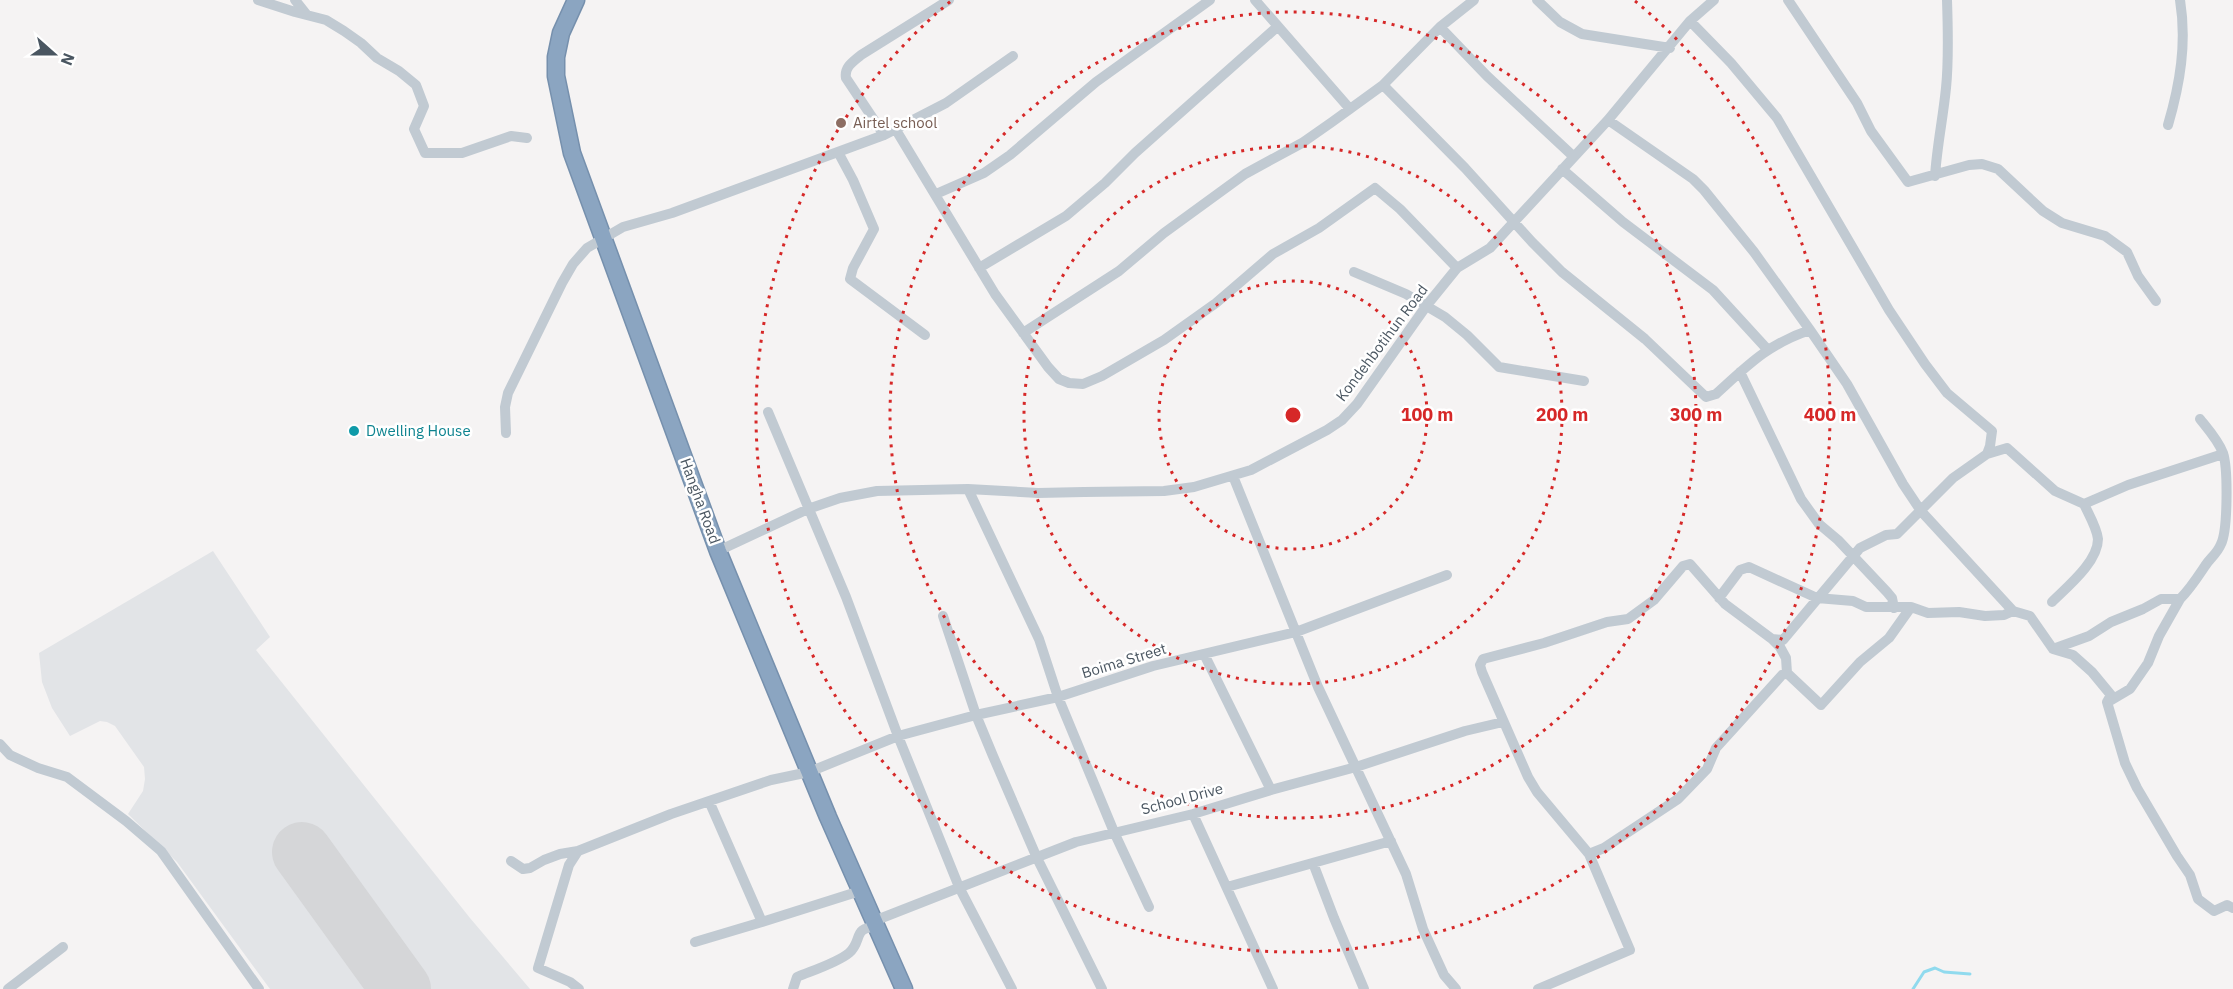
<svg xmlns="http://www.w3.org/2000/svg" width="2233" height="989" font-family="'IBM Plex Sans',sans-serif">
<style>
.airport{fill:#e2e4e7}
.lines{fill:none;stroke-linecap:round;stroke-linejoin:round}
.stream{stroke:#90daee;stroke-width:3}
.runway{stroke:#d5d6d8;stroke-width:60}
.highway-casing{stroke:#7690ad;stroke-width:19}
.minor{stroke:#c1cad2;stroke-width:10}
.highway{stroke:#8ba5c1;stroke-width:16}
.ring{fill:none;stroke:#d62828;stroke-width:3;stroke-dasharray:3 6}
.education-dot{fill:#8d6e63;stroke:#fff;stroke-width:2}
.culture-dot{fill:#0f9aa8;stroke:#fff;stroke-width:2}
.labels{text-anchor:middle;stroke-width:5;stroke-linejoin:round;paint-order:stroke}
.education-label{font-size:15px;fill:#785e54;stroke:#fff;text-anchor:start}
.street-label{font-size:15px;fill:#4a5661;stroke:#fff}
.culture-label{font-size:15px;fill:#0d838f;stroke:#fff;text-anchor:start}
.centre{fill:#d62828;stroke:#fff;stroke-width:3}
.ring-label{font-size:18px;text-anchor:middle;font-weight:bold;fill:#d62828;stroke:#fff;stroke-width:5;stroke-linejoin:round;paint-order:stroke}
</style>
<rect width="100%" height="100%" fill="#f5f3f3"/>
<!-- airport -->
<path class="airport" d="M 213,551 L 270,637 L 256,650 L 470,918 L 530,989 L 270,989 L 177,862 L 128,814 L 143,791 L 145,779 L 144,767 L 115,726 L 107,722 L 100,721 L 70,736 L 52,708 L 42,682 L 39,653 Z"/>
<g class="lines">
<!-- stream -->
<path class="stream" d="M 1913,989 L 1924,972 L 1935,968 L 1944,972 L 1970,974"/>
<!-- runway -->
<path class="runway" d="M 302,852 L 401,989"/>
<!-- highway casing -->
<g class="highway-casing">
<path id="highway" d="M 576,0 L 561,33 L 556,57 L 556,76 L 572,153 L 718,551 L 828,817 L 904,989"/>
</g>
<!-- minor -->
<path class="minor" d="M 258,0 L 295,12 L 326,20 L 344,31 L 361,43 L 377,58 L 399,71 L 416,85 L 424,106 L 414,129 L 425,153 L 462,153 L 511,136 L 527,138
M 295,0 L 307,15
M 1255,0 L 1350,109
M 1537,0 L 1560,22 L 1582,34 L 1670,48
M 1788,0 L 1857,103 L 1871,131 L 1908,182 L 1969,165 L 1982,164 L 1998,169 L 2043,211 L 2062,223 L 2105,236 L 2127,252 L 2138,276 L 2156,301
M 1690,21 L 1731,63 L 1777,118 L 1889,310 L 1925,364 L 1947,393 L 1992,431 L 1990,446 L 1987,454 L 1953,478 L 1897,534 L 1886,535 L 1860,548 L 1783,640 L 1772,639
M 1440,27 L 1487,76 L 1573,156
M 1383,85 L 1465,168 L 1532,242 L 1562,272 L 1645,339 L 1706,397 L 1716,394 C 1748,365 1768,344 1810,330
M 1608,120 L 1693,179 L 1704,190 L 1754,252 L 1810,330 L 1847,384 L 1903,484 L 1921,511 L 2013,611 L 2030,616 L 2053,649 L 2073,655 L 2092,672 L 2111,695 L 2107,702 L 2125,763 L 2137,788 L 2177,856 L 2190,875 L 2198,899 L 2214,911 L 2227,905 L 2233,908
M 2168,125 C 2180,84 2187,43 2180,0
M 896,130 L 995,294 L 1048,367 L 1059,379 L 1069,383 L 1083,384 L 1102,376 L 1164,340 L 1216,303 L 1273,254 L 1319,228 L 1375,188 L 1400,209 L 1457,268
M 884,135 L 846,78 C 844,67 853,62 861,55 L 949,0
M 838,152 L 853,180 L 874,229 L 853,268 L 850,279 L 925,335
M 1562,169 L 1623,222 L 1713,290 L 1767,349
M 1935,176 C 1937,146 1943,118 1946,88 C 1949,59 1948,29 1947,0
M 936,194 L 984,173 L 1010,155 L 1096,82 L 1210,0
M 979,268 L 1066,216 L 1105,183 L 1135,153 L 1277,27
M 1354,272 L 1406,294 L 1445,317 L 1467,335 L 1499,367 L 1584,381
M 1023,333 L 1119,271 L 1164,233 L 1245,174 L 1302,143 L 1332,122 L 1383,85 L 1440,27 L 1474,0
M 1740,372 L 1801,499 L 1819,524 L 1838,540 L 1887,592 L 1892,598 L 1894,608
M 768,412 L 846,597 L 898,736 L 959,887 L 1012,989
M 506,433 L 505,407 L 508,393 L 562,283 L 573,264 L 587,248 L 623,227 L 672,213 L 884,135 L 946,103 L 1013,56
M 1987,454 L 2007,448 L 2055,491 L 2084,504 C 2088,513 2097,528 2098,539 C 2098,562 2067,587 2052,602
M 1233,476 L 1318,687 L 1406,874 L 1423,929 L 1444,975 L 1456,989
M 968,489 L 1039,639 L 1058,697 L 1114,832 L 1149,907
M 2084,504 L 2128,485 L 2223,454
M 718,551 L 808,509 L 840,498 L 877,491 L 968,489 L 1038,493 L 1084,492 L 1164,491 L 1194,487 L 1251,470 L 1327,430 L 1342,420 L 1357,404 L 1427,305 L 1457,268 L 1490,248 L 1608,120 L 1690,21 L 1714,0
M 1719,598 L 1740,570 L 1749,567 L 1817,598 L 1853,601 L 1866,607 L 1911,607 L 1928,613 L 1959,612 L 1985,616 L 2004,615 L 2013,611
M 943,616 L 976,715 L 993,756 L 1037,858 L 1102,989
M 2053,649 L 2089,636 L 2111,622 L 2143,609 L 2161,599 L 2180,599 C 2190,589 2197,578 2205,566 C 2210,558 2217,554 2221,544 C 2228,530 2228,468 2223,453 C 2218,440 2208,429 2200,419
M 1204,654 L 1271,790
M 2108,702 L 2130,689 L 2148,663 L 2159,636 L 2180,599
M 0,744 L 10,755 L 38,768 L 67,777 L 126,821 L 161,851 L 259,989
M 1193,814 L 1273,989
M 578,851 L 569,865 L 538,968 L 570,982 L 579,989
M 1589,854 L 1604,848 L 1678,799 L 1707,769 L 1716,748 L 1782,675 L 1787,673
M 511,861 L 523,869 L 530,868 L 544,860 L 560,854 L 578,851 L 671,814 L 771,780 L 809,772 L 898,736 L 976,715 L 1058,697 L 1153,666 L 1296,632 L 1447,575
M 1313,863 L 1334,918 L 1364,989
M 1227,887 L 1391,841
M 874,921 L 1076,842 L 1193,814 L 1271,790 L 1356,767 L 1465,731 L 1503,722
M 762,922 L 860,891
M 695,942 L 762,922 L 709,801
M 8,989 L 63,947
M 793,989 L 797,977 C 811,971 837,963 849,953 C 863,941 852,927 877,927
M 1538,989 L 1630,950 L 1589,854 L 1537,792 L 1528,777 L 1482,672 L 1480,665 L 1483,659 L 1544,643 L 1607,622 L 1628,619 L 1654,600 L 1683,566 L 1690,564 L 1725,604 L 1772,639 L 1780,647 L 1786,658 L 1787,673 L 1821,705 L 1860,662 L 1889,638 L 1911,607"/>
<!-- highway -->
<use href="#highway" class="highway"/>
</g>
<!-- distance rings -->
<g class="ring">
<circle cx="1293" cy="415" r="134"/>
<circle cx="1293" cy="415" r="269"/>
<circle cx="1293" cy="415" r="403"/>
<path d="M1635 1A537 537 0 1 1 951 1"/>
</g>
<!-- markers -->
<circle class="education-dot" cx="841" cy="123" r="6"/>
<circle class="culture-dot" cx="354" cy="431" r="6"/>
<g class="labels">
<!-- education labels -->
<g class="education-label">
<text x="853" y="128">Airtel school</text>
</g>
<!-- street labels -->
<g class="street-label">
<text transform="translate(1382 343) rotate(-53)" y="5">Kondehbotihun Road</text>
<text transform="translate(700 501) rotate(70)" y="5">Hangha Road</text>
<text transform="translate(1124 661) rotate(-17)" y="5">Boima Street</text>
<text transform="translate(1182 799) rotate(-15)" y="5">School Drive</text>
</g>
<!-- culture labels -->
<g class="culture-label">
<text x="366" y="436">Dwelling House</text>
</g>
</g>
<circle cx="1293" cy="415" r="9" class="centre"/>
<g class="ring-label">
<text x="1427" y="421">100 m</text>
<text x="1562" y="421">200 m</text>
<text x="1696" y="421">300 m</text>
<text x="1830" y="421">400 m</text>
</g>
<!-- north arrow -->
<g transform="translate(54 54) rotate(111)" stroke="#ffffff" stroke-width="4.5" paint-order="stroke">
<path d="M0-4.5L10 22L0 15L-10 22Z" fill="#4a5661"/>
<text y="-9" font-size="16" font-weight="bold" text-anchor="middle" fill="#4a5661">N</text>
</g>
</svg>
